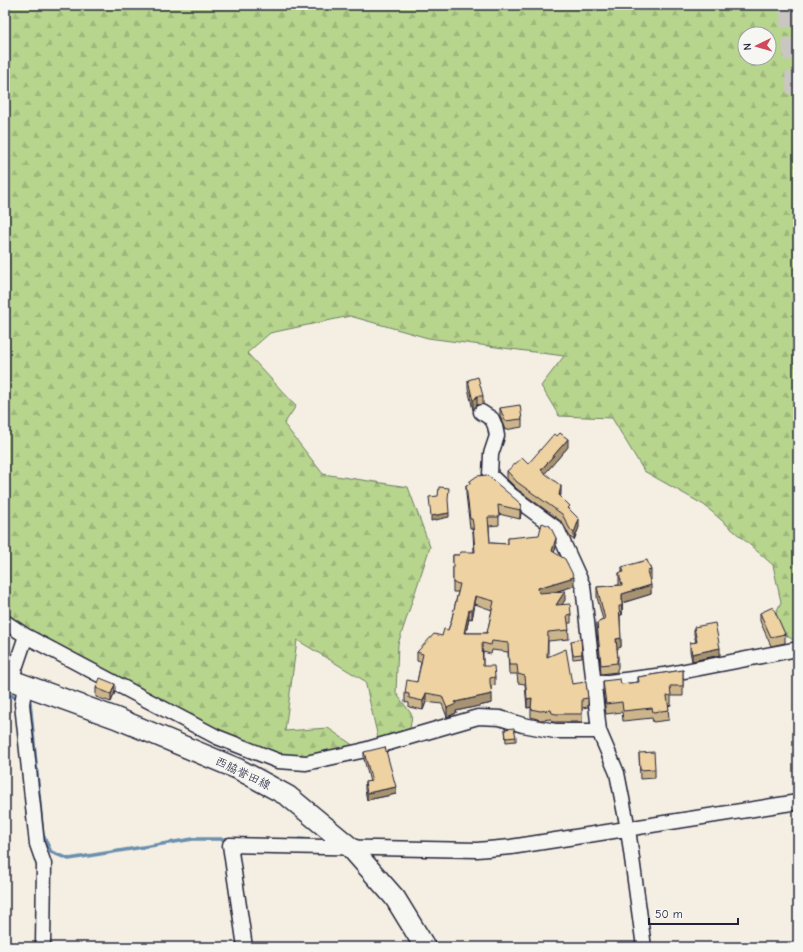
<svg xmlns="http://www.w3.org/2000/svg" width="803" height="952" font-family="'Comic Neue','Klee One',sans-serif">
<style>
.forest{fill:url(#forest-firs);stroke:#6c7c64;fill-rule:evenodd}
.lines{fill:none;stroke-linecap:round;stroke-linejoin:round}
.stream{stroke:#6b8faf;stroke-width:3.5}
.highway-tunnel{stroke:#cac6c1;stroke-width:22;stroke-dasharray:22 11;stroke-linecap:butt}
.street-casing{stroke:#22223b;stroke-width:17}
.secondary-casing{stroke:#22223b;stroke-width:23}
.street{stroke:#f6f6f2;stroke-width:14}
.secondary{stroke:#f6f6f2;stroke-width:20}
.wall{fill:#cdb58b;stroke:#22223b;fill-rule:evenodd}
.shaded-wall{fill:#a79371;stroke:#22223b}
.building{fill:#eed2a2;stroke:#22223b;fill-rule:evenodd}
.labels{text-anchor:middle;stroke-width:3;stroke-linejoin:round;paint-order:stroke}
.street-label{font-size:12px;fill:#22223b;stroke:#f6f6f2}
</style>
<defs>
<pattern id="forest-firs" width="22" height="20" patternUnits="userSpaceOnUse"><rect width="22" height="20" fill="#b7d58d"/><path d="M5 1l3.5 6h-7zM16 11l3.5 6h-7z" fill="#9db77b"/></pattern>
</defs>
<rect width="100%" height="100%" fill="#f4efe2"/>
<filter id="ink" filterUnits="userSpaceOnUse"><feTurbulence type="fractalNoise" baseFrequency=".025" numOctaves="2"/><feDisplacementMap in="SourceGraphic" scale="8" xChannelSelector="R" yChannelSelector="G"/><feConvolveMatrix kernelMatrix="1 2 1 2 8 2 1 2 1" color-interpolation-filters="sRGB"/></filter>
<g filter="url(#ink)">
<!-- forest -->
<path class="forest" d="M 5,5 L 798,5 L 798,643 L 770,625 L 781,602 L 773,565 L 704,505 L 644,471 L 612,418 L 559,416 L 541,386 L 564,356 L 428,338 L 350,316 L 270,333 L 247,353 L 296,406 L 284,424 L 323,474 L 408,487 L 430,547 L 398,644 L 396,693 L 412,715 L 410,729 L 378,738 L 365,681 L 297,640 L 285,731 L 328,728 L 354,746 L 292,761 L 256,753 L 65,654 L 5,614 ZM 745,34 L 769,34 L 769,58 L 745,58 Z"/>
<g class="lines">
<!-- stream -->
<path class="stream" d="M 5,694 L 19,698
M 25,700 L 30,702 L 43,835 L 51,852 L 69,859 L 193,839 L 231,839
M 299,839 L 313,840"/>
<!-- highway-tunnel -->
<path class="highway-tunnel" d="M 790,5 L 798,95"/>
<!-- street casing -->
<g class="street-casing">
<path id="street" d="M 481,412 L 492,419 L 495,426 L 497,436 L 491,454 L 490,475 L 512,496 L 557,529 L 583,586 L 599,731 L 617,773 L 628,829 L 644,947
M 5,622 L 26,636 L 217,737 L 278,761 L 306,763 L 361,751 L 478,717 L 500,718 L 523,725 L 555,731 L 599,731
M 11,680 L 26,636
M 593,684 L 664,675 L 798,649
M 25,685 L 22,704 L 37,844 L 44,864 L 43,947
M 245,947 L 230,845 L 477,850 L 511,847 L 798,802"/>
</g>
<!-- secondary casing -->
<g class="secondary-casing">
<path id="secondary" d="M 5,678 L 116,718 L 238,769 L 288,796 L 351,848 L 395,898 L 425,947"/>
</g>
<!-- street -->
<use href="#street" class="street"/>
<!-- secondary -->
<use href="#secondary" class="secondary"/>
</g>
<!-- wall -->
<path class="wall" d="M 468,380 L 483,396 L 483,404 L 477,405 L 473,410 L 468,388 Z
M 500,408 L 522,419 L 522,427 L 505,430 L 500,416 Z
M 568,447 L 545,473 L 561,494 L 560,496 L 570,510 L 579,527 L 574,540 L 570,537 L 562,522 L 517,489 L 507,479 L 507,471 L 528,464 Z
M 470,481 L 521,504 L 521,513 L 520,519 L 499,514 L 499,525 L 489,526 L 490,543 L 508,544 L 508,538 L 556,547 L 554,552 L 574,586 L 554,592 L 565,600 L 562,604 L 571,614 L 571,623 L 568,623 L 569,639 L 548,641 L 548,657 L 572,684 L 588,698 L 588,707 L 582,708 L 582,722 L 552,722 L 551,719 L 540,720 L 531,717 L 531,707 L 527,708 L 525,684 L 518,683 L 517,674 L 509,674 L 508,652 L 492,650 L 491,654 L 483,652 L 483,666 L 495,677 L 495,685 L 491,686 L 492,703 L 456,711 L 456,713 L 447,717 L 442,704 L 426,702 L 423,710 L 409,707 L 409,703 L 405,702 L 405,693 L 417,682 L 421,662 L 417,661 L 417,652 L 442,636 L 448,630 L 451,622 L 458,592 L 453,592 L 453,555 L 459,555 L 474,552 L 473,533 L 472,528 L 470,528 L 466,494 L 466,485 L 470,485 ZM 475,604 L 492,610 L 487,633 L 466,633 L 469,618 L 472,619 Z
M 622,567 L 651,580 L 650,580 L 651,594 L 622,603 L 622,615 L 620,615 L 621,647 L 617,648 L 618,659 L 618,668 L 617,669 L 617,672 L 601,674 L 597,632 L 597,623 L 603,620 L 597,597 L 597,587 L 619,585 L 619,573 L 622,572 Z
M 760,613 L 785,634 L 785,643 L 771,646 L 760,621 Z
M 694,627 L 720,655 L 692,661 L 690,651 L 690,643 L 696,642 L 694,634 Z
M 571,641 L 582,654 L 582,658 L 573,659 Z
M 683,670 L 683,696 L 671,696 L 671,705 L 668,706 L 669,720 L 653,722 L 652,718 L 623,721 L 622,712 L 606,714 L 603,691 L 603,681 L 621,684 L 638,682 L 638,677 Z
M 96,688 L 115,692 L 111,702 L 96,697 Z
M 505,729 L 516,737 L 516,741 L 506,742 Z
M 364,752 L 396,794 L 367,800 L 365,790 L 365,782 L 370,782 L 364,759 Z
M 639,753 L 655,769 L 655,778 L 640,779 Z"/>
<!-- shaded-wall -->
<path class="shaded-wall" d="M 477,396 L 477,405 L 473,410 L 473,401 Z
M 568,439 L 568,447 L 541,478 L 541,470 Z
M 561,486 L 561,494 L 559,503 L 559,495 Z
M 521,504 L 521,513 L 520,519 L 520,510 Z
M 449,513 L 449,517 L 431,521 L 431,516 Z
M 579,519 L 579,527 L 574,540 L 574,533 Z
M 556,538 L 556,547 L 552,559 L 552,551 Z
M 651,570 L 651,580 L 647,581 L 647,571 Z
M 574,577 L 574,586 L 538,597 L 538,588 Z
M 651,585 L 651,594 L 622,603 L 622,615 L 622,594 Z
M 565,591 L 565,600 L 556,614 L 556,605 Z
M 475,596 L 475,604 L 472,619 L 472,610 Z
M 469,610 L 469,618 L 464,642 L 464,633 Z
M 621,638 L 621,647 L 616,649 L 616,639 Z
M 720,648 L 720,655 L 692,661 L 692,654 Z
M 115,684 L 115,692 L 111,702 L 111,694 Z
M 426,693 L 426,702 L 423,710 L 423,701 Z
M 492,694 L 492,703 L 456,711 L 456,713 L 447,717 L 447,708 L 455,702 Z
M 532,698 L 532,707 L 527,708 L 527,699 Z
M 5,737 L 7,737 L 7,745 L 5,745 Z
M 396,787 L 396,794 L 367,800 L 367,793 Z"/>
<!-- building -->
<path class="building" d="M 478,377 L 483,396 L 477,396 L 473,401 L 468,380 Z
M 520,405 L 522,419 L 505,421 L 500,408 Z
M 560,433 L 568,439 L 541,470 L 561,486 L 559,495 L 570,506 L 568,508 L 579,519 L 574,533 L 570,529 L 562,514 L 517,482 L 507,471 L 522,458 L 528,464 L 554,434 L 557,436 Z
M 487,475 L 521,504 L 520,510 L 498,505 L 499,517 L 488,517 L 490,543 L 508,544 L 508,538 L 539,535 L 542,523 L 550,526 L 556,538 L 552,551 L 565,559 L 574,577 L 538,588 L 539,593 L 565,591 L 556,605 L 570,604 L 571,614 L 567,615 L 569,630 L 548,632 L 547,657 L 566,649 L 572,684 L 586,682 L 588,698 L 582,699 L 582,714 L 556,714 L 552,713 L 551,710 L 540,711 L 531,709 L 532,698 L 527,699 L 525,676 L 518,674 L 517,665 L 509,665 L 508,643 L 492,641 L 491,645 L 482,643 L 483,666 L 494,666 L 495,677 L 490,678 L 490,683 L 492,694 L 455,702 L 456,704 L 447,708 L 442,696 L 426,693 L 423,701 L 409,698 L 409,694 L 405,693 L 407,680 L 417,682 L 423,654 L 417,652 L 434,634 L 442,636 L 444,629 L 448,630 L 451,622 L 460,584 L 453,583 L 453,555 L 459,555 L 461,552 L 475,552 L 473,524 L 472,519 L 470,519 L 466,485 L 470,484 L 470,481 L 477,476 ZM 475,596 L 494,601 L 487,633 L 464,633 L 469,610 L 472,610 Z
M 439,487 L 449,488 L 448,499 L 449,513 L 431,516 L 429,497 L 438,496 Z
M 647,560 L 651,570 L 647,571 L 651,585 L 622,594 L 622,606 L 619,606 L 621,638 L 616,639 L 618,659 L 617,659 L 617,663 L 601,665 L 597,623 L 605,619 L 597,587 L 622,585 L 619,573 L 624,572 L 622,567 Z
M 773,607 L 785,634 L 771,637 L 760,613 Z
M 715,623 L 720,648 L 692,654 L 690,643 L 697,642 L 694,627 Z
M 581,639 L 582,654 L 573,655 L 571,641 Z
M 683,670 L 683,686 L 670,686 L 671,695 L 667,696 L 669,710 L 653,712 L 652,708 L 623,711 L 622,702 L 606,704 L 603,681 L 620,679 L 621,684 L 639,682 L 638,677 Z
M 100,678 L 115,684 L 111,694 L 96,688 Z
M 514,728 L 516,737 L 506,738 L 505,729 Z
M 385,747 L 396,787 L 367,793 L 365,782 L 372,781 L 364,752 Z
M 654,752 L 655,769 L 640,770 L 639,753 Z"/>
</g>
<g class="labels">
<!-- street labels -->
<g class="street-label">
<text transform="translate(243 773) rotate(26)" y="4">西脇誉田線</text>
</g>
</g>
<!-- margin -->
<rect width="803" height="952" fill="none" stroke="#f6f6f2" stroke-width="20"/>
<rect x="10" y="10" width="783" height="932" fill="none" stroke="#22223b" stroke-width="1.5" filter="url(#ink)"/>
<!-- north arrow -->
<g transform="translate(757 46) rotate(265)"><circle r="19" fill="#f6f6f2" stroke="#a1a1a9"/>
<path d="M0-3L7 15L0 10L-7 15Z" fill="#d1495b"/>
<text y="-6" font-size="11" font-weight="bold" text-anchor="middle" fill="#22223b">N</text>
</g>
<!-- scale -->
<path d="M649 918v6h89v-6" fill="none" stroke="#22223b" stroke-width="2"/>
<text x="655" y="918" font-size="12" fill="#22223b" stroke="#f6f6f2" stroke-width="3" paint-order="stroke">50 m</text>
</svg>
